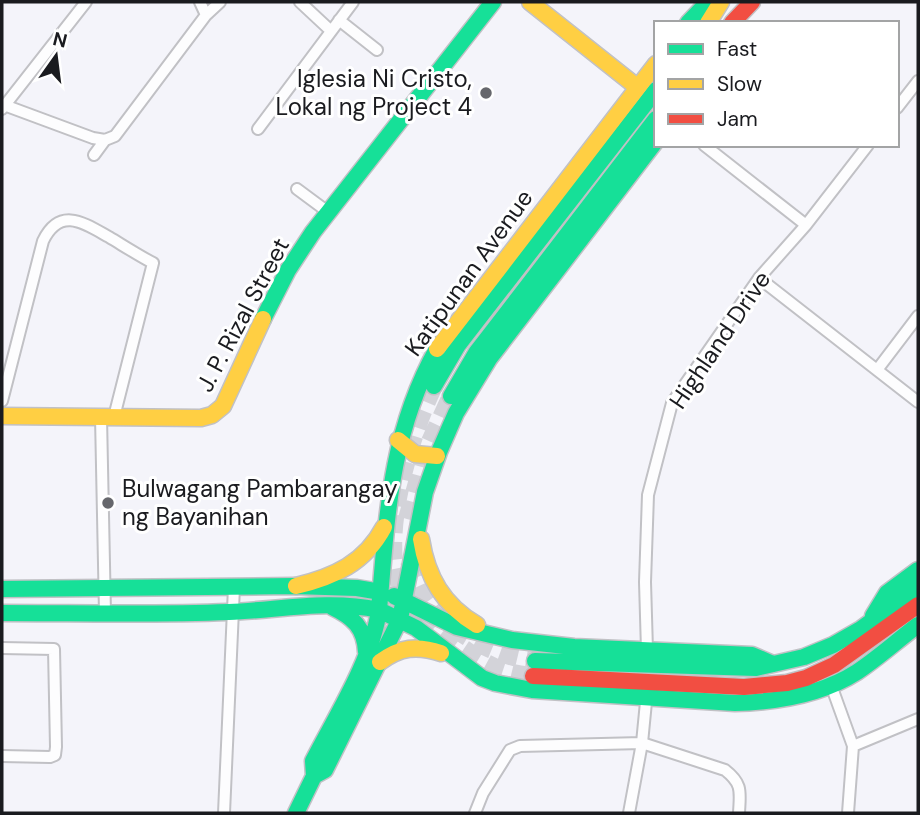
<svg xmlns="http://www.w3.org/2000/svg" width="920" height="815" font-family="'DM Sans',sans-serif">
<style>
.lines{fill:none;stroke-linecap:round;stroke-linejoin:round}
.primary-tunnel{stroke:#d3d3d9;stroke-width:18;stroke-dasharray:18 9;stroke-linecap:butt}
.street-casing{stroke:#c1c1c5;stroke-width:14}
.fast-casing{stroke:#c1c1c5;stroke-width:19}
.slow-casing{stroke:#c1c1c5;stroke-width:19}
.jam-casing{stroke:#c1c1c5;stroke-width:19}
.street{stroke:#fdfdfe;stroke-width:10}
.fast{stroke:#16e098;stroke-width:16}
.slow{stroke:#ffcf43;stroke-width:16}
.jam{stroke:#f24e42;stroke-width:16}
.poi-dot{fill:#66676c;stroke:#fff;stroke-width:2.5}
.labels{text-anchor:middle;stroke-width:6;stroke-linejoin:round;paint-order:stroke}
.poi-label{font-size:24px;fill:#1a1b1f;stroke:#fff;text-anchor:end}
.street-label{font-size:24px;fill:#1a1b1f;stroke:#fff}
</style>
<rect width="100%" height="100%" fill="#f4f4fa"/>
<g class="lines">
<!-- primary-tunnel -->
<path class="primary-tunnel" d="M 434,386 C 412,431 380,534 399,582 C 409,607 435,628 457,644 C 485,663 498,673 533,676
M 407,519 L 426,450 L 451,396
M 409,561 C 413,573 416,586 424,597 C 447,632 495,657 535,661"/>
<!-- street casing -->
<g class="street-casing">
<path id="street" d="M 200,2 L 206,15
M 300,2 L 330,30
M 339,20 L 377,50
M 4,105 L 93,138 L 105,140 L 115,136 L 206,15 L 220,2
M 897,108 L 918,81
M 2,109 L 86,2
M 258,129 L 353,2
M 704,145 L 806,225
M 94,155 L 105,140
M 297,189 L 328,212
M 759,278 L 918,402
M 877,370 L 918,316
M 2,401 L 43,241 C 60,206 84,223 109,237 C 124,246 138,255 153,263 L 114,417
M 101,417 L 105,613
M 2,648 L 54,649 L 56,747 L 55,755 L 50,757 L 2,756
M 647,650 L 645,582 L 648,495 L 672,403 L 759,278 L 806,225 L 868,145
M 831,685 L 853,746 L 848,813
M 853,746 L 918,719
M 224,813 L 234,587
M 475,813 L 483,793 L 510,750 L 520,746 L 642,743 L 725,770 C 743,784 740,792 739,813
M 629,813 L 642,743 L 646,702"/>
</g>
<!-- fast casing -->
<g class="fast-casing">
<path id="fast" d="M 688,23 L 708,2
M 263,319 L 288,270 L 313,232 L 493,2
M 437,349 C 390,433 387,516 379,610 L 416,628 L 482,678 L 495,683 L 532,690 L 735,703 C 776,702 821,695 857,672 C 878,658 898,640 918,625
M 434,386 L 458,345 L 656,90
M 451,396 L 476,353 L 656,119
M 2,589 L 294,586 L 357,588 L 381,592
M 394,596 L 457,627 L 512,640 L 574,647 L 752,655 L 773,664
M 332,607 C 353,617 365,628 366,652
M 2,613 C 78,613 153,615 229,612 C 280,610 328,599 379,610 C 372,660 336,716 313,761 L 314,776 L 296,813
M 873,616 L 887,593 L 918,570
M 400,619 L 425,492 L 439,452 L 456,413 L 489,359 L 656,141
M 535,661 L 756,668 L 804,657 L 833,645 L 861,629 L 918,587
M 314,776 L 325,770 L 400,619"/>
</g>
<!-- slow casing -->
<g class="slow-casing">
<path id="slow" d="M 530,2 L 637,87
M 708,23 L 721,2
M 437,349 L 656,64
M 2,416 L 201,418 L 212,415 L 223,406 L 263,319
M 398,440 L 415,454 L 437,456
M 421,539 C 427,577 443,605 477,625
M 296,586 C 334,577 365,563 384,527
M 380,662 C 400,647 417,645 441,653"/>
</g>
<!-- jam casing -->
<g class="jam-casing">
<path id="jam" d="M 732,23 L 752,2
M 533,676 L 744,687 L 787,683 L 806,678 L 834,665 L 918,605"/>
</g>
<!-- street -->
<use href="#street" class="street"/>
<!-- fast -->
<use href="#fast" class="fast"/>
<!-- slow -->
<use href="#slow" class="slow"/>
<!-- jam -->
<use href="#jam" class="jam"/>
</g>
<!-- markers -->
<g class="poi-dot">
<circle cx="486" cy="93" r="7"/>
<circle cx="108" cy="503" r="7"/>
</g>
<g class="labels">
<!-- poi labels -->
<g class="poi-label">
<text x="472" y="87">Iglesia Ni Cristo,<tspan x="472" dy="28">Lokal ng Project 4</tspan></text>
<text x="122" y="497" text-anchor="start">Bulwagang Pambarangay<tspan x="122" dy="28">ng Bayanihan</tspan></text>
</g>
<!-- street labels -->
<g class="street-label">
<text transform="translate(469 273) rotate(-54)" y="8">Katipunan Avenue</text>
<text transform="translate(243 315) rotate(-62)" y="8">J. P. Rizal Street</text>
<text transform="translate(720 340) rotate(-56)" y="8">Highland Drive</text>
</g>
</g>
<!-- border -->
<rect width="920" height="815" fill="none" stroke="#1a1b1f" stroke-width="7"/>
<!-- legend -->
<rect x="654" y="21" width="245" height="126" fill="#ffffff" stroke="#a3a4a5" stroke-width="2"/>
<rect x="668" y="44" width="35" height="10" fill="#16e098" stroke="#a3a4a5" stroke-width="2"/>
<text x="717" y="56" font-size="21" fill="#1a1b1f">Fast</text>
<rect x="668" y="79" width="35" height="10" fill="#ffcf43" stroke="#a3a4a5" stroke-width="2"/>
<text x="717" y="91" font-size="21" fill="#1a1b1f">Slow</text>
<rect x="668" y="114" width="35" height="10" fill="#f24e42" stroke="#a3a4a5" stroke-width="2"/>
<text x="717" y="126" font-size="21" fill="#1a1b1f">Jam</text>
<!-- north arrow -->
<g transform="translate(56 56) rotate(14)" stroke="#ffffff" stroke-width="5" paint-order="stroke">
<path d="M0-5L12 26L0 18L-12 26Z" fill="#1a1b1f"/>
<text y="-10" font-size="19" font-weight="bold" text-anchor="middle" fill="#1a1b1f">N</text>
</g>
</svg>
